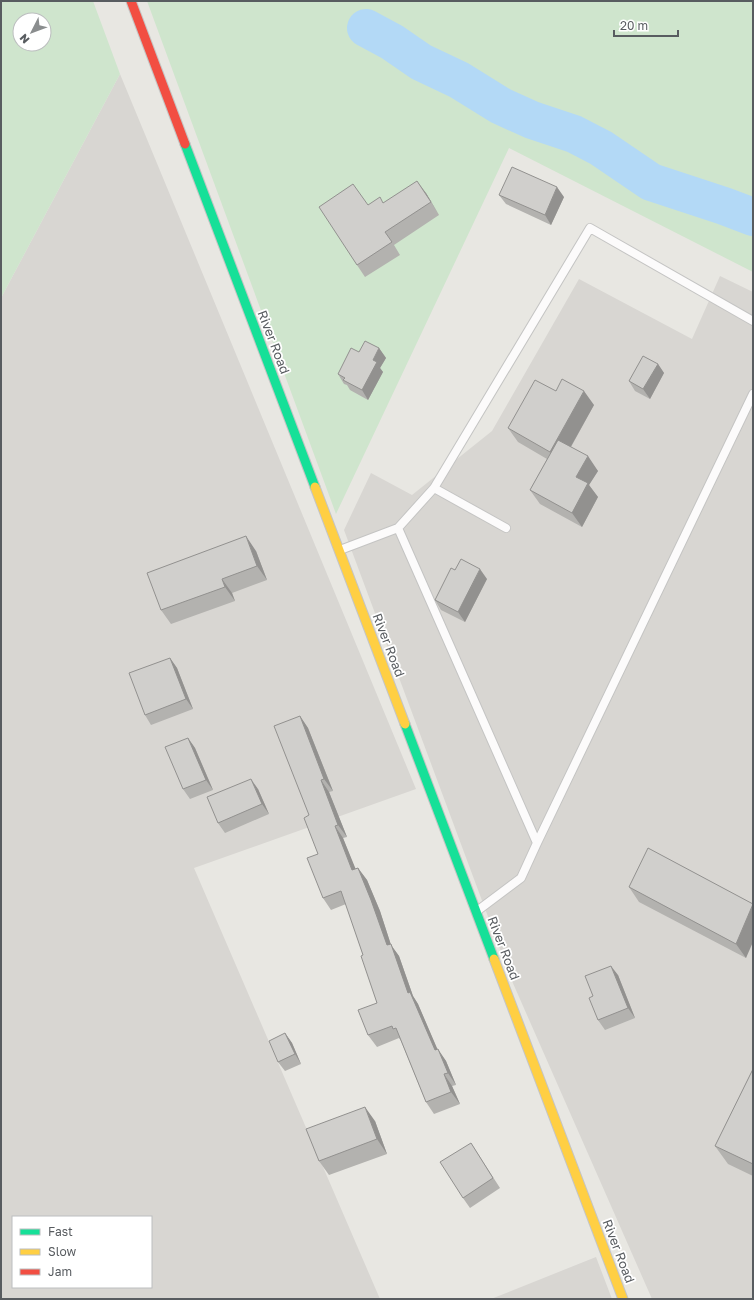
<svg xmlns="http://www.w3.org/2000/svg" width="754" height="1300" font-family="'Golos Text',sans-serif">
<style>
.industrial{fill:#d8d6d2;fill-rule:evenodd}
.green{fill:#cfe5cd;fill-rule:evenodd}
.lines{fill:none;stroke-linecap:round;stroke-linejoin:round}
.river{stroke:#b3d9f6;stroke-width:38}
.lane-casing{stroke:#c4c4c3;stroke-width:10}
.fast-casing{stroke:#c5c5c4;stroke-width:11}
.slow-casing{stroke:#c5c5c4;stroke-width:11}
.jam-casing{stroke:#c5c5c4;stroke-width:11}
.lane{stroke:#fcfbfb;stroke-width:8}
.fast{stroke:#16e098;stroke-width:9}
.slow{stroke:#ffcf43;stroke-width:9}
.jam{stroke:#f24e42;stroke-width:9}
.wall{fill:#b3b2af}
.shaded-wall{fill:#92918f}
.building{fill:#d0cfcc;stroke:#92918f}
.labels{text-anchor:middle;stroke-width:3.5;stroke-linejoin:round;paint-order:stroke}
.street-label{font-size:13px;fill:#585c60;stroke:#fff}
</style>
<rect width="100%" height="100%" fill="#e8e7e2"/>
<!-- industrial -->
<path class="industrial" d="M 120,74 L 416,789 L 194,868 L 380,1299 L 1,1299 L 1,298 ZM 13,1217 L 151,1217 L 151,1287 L 13,1287 Z
M 720,276 L 753,292 L 753,1299 L 652,1299 L 512,981 L 344,530 L 371,473 L 412,495 L 492,431 L 579,279 L 692,339 Z
M 596,1257 L 612,1299 L 491,1299 Z"/>
<!-- green -->
<path class="green" d="M 1,1 L 93,1 L 120,74 L 1,298 ZM 20,20 L 44,20 L 44,44 L 20,44 Z
M 147,1 L 753,1 L 753,272 L 509,148 L 336,514 Z"/>
<g class="lines">
<!-- river -->
<path class="river" d="M 366,28 L 392,42 L 421,62 L 459,80 L 501,106 L 532,120 L 574,134 L 601,148 L 651,182 L 724,206 L 753,217"/>
<!-- lane casing -->
<g class="lane-casing">
<path id="lane" d="M 434,488 L 506,528
M 398,528 L 537,843
M 340,550 L 398,528 L 434,488 L 590,228 L 753,321
M 477,911 L 521,878 L 537,843 L 753,394"/>
</g>
<!-- fast casing -->
<g class="fast-casing">
<path id="fast" d="M 185,144 L 315,487
M 405,724 L 494,959"/>
</g>
<!-- slow casing -->
<g class="slow-casing">
<path id="slow" d="M 315,487 L 405,724
M 494,959 L 623,1299"/>
</g>
<!-- jam casing -->
<g class="jam-casing">
<path id="jam" d="M 131,1 L 185,144"/>
</g>
<!-- lane -->
<use href="#lane" class="lane"/>
<!-- fast -->
<use href="#fast" class="fast"/>
<!-- slow -->
<use href="#slow" class="slow"/>
<!-- jam -->
<use href="#jam" class="jam"/>
</g>
<!-- wall -->
<path class="wall" d="M 426,193 L 439,215 L 394,245 L 400,255 L 365,277 L 357,265 L 368,205 L 383,203 Z
M 499,195 L 564,197 L 551,225 L 506,204 Z
M 379,348 L 386,358 L 380,368 L 383,372 L 368,400 L 350,390 L 347,385 L 344,384 L 338,374 Z
M 658,364 L 664,373 L 650,399 L 635,391 L 629,381 Z
M 556,391 L 594,405 L 571,447 L 598,471 L 589,485 L 598,497 L 582,527 L 540,504 L 530,490 L 547,459 L 518,442 L 508,428 Z
M 256,551 L 267,580 L 232,593 L 235,601 L 171,624 L 161,610 Z
M 455,570 L 487,579 L 465,622 L 441,610 L 435,600 Z
M 170,658 L 177,668 L 193,709 L 151,725 L 145,715 Z
M 300,716 L 308,728 L 333,791 L 329,792 L 347,837 L 343,838 L 355,869 L 358,868 L 367,880 L 380,911 L 391,945 L 399,956 L 413,996 L 418,1004 L 437,1049 L 446,1061 L 456,1085 L 452,1086 L 460,1104 L 434,1114 L 426,1102 L 401,1041 L 399,1038 L 377,1047 L 368,1035 L 377,1003 L 363,955 L 346,904 L 331,910 L 323,898 L 318,854 L 309,815 Z
M 188,738 L 195,748 L 213,790 L 190,799 L 183,789 Z
M 258,789 L 269,814 L 225,833 L 218,823 Z
M 629,887 L 753,904 L 746,958 L 639,902 Z
M 618,975 L 635,1018 L 605,1030 L 598,1020 L 593,996 Z
M 285,1033 L 292,1043 L 301,1064 L 285,1071 L 278,1062 Z
M 753,1069 L 753,1176 L 728,1164 L 715,1146 Z
M 375,1121 L 387,1154 L 329,1175 L 319,1161 Z
M 471,1143 L 500,1188 L 470,1208 L 463,1198 Z"/>
<!-- shaded-wall -->
<path class="shaded-wall" d="M 417,181 L 426,193 L 439,215 L 431,202 Z
M 557,187 L 564,197 L 551,225 L 545,215 Z
M 379,348 L 386,358 L 380,368 L 383,372 L 368,400 L 362,390 L 373,360 Z
M 658,364 L 664,373 L 650,399 L 643,389 Z
M 584,391 L 594,405 L 560,466 L 550,452 Z
M 588,456 L 598,471 L 589,485 L 598,497 L 582,527 L 572,513 L 576,477 Z
M 246,536 L 256,551 L 267,580 L 257,566 Z
M 480,569 L 487,579 L 465,622 L 458,612 Z
M 222,579 L 232,593 L 235,601 L 225,587 Z
M 170,658 L 177,668 L 193,709 L 186,699 Z
M 300,716 L 308,728 L 333,791 L 324,779 Z
M 188,738 L 195,748 L 213,790 L 206,780 Z
M 251,779 L 258,789 L 269,814 L 262,804 Z
M 321,780 L 329,792 L 347,837 L 338,825 Z
M 335,826 L 343,838 L 361,882 L 352,870 Z
M 358,868 L 367,880 L 380,911 L 391,945 L 399,956 L 413,996 L 418,1004 L 443,1062 L 435,1050 L 408,993 L 387,945 Z
M 753,904 L 753,942 L 746,958 L 736,944 Z
M 611,966 L 618,975 L 635,1018 L 628,1008 Z
M 285,1033 L 292,1043 L 301,1064 L 295,1054 Z
M 438,1049 L 446,1061 L 456,1085 L 448,1073 Z
M 444,1074 L 452,1086 L 460,1104 L 451,1092 Z
M 365,1107 L 375,1121 L 387,1154 L 377,1139 Z"/>
<!-- building -->
<path class="building" d="M 512,167 L 557,187 L 545,215 L 499,195 Z
M 417,181 L 431,202 L 385,232 L 392,242 L 357,265 L 319,207 L 353,184 L 368,205 L 380,197 L 383,203 Z
M 365,341 L 379,348 L 373,360 L 377,362 L 362,390 L 343,380 L 345,378 L 338,374 L 351,348 L 359,352 Z
M 643,356 L 658,364 L 643,389 L 629,381 Z
M 562,379 L 584,391 L 550,452 L 508,428 L 535,380 L 556,391 Z
M 558,440 L 588,456 L 576,477 L 588,483 L 572,513 L 530,490 Z
M 246,536 L 257,566 L 222,579 L 225,587 L 161,610 L 147,573 Z
M 461,559 L 480,569 L 458,612 L 435,600 L 451,568 L 455,570 Z
M 170,658 L 186,699 L 145,715 L 129,673 Z
M 300,716 L 324,779 L 321,780 L 338,825 L 335,826 L 352,870 L 358,868 L 371,900 L 387,945 L 391,944 L 408,993 L 410,992 L 435,1050 L 438,1049 L 448,1073 L 444,1074 L 451,1092 L 426,1102 L 396,1028 L 393,1029 L 392,1026 L 368,1035 L 358,1010 L 377,1003 L 361,956 L 363,955 L 341,891 L 323,898 L 307,858 L 318,854 L 304,818 L 309,815 L 274,726 Z
M 188,738 L 206,780 L 183,789 L 165,747 Z
M 251,779 L 262,804 L 218,823 L 207,797 Z
M 648,848 L 753,904 L 736,944 L 629,887 Z
M 611,966 L 628,1008 L 598,1020 L 589,998 L 593,996 L 585,976 Z
M 285,1033 L 295,1054 L 278,1062 L 269,1041 Z
M 753,1069 L 753,1164 L 715,1146 Z
M 365,1107 L 377,1139 L 319,1161 L 306,1129 Z
M 471,1143 L 493,1178 L 463,1198 L 440,1162 Z"/>
<g class="labels">
<!-- street labels -->
<g class="street-label">
<text transform="translate(274 342) rotate(69)" y="5">River Road</text>
<text transform="translate(389 645) rotate(69)" y="5">River Road</text>
<text transform="translate(504 948) rotate(69)" y="5">River Road</text>
<text transform="translate(619 1251) rotate(69)" y="5">River Road</text>
</g>
</g>
<!-- border -->
<rect width="754" height="1300" fill="none" stroke="#585c60" stroke-width="4"/>
<!-- legend -->
<rect x="12" y="1216" width="140" height="72" fill="#ffffff" stroke="#bcbebf"/>
<rect x="20" y="1229" width="20" height="6" fill="#16e098" stroke="#bcbebf"/>
<text x="48" y="1236" font-size="12" fill="#585c60">Fast</text>
<rect x="20" y="1249" width="20" height="6" fill="#ffcf43" stroke="#bcbebf"/>
<text x="48" y="1256" font-size="12" fill="#585c60">Slow</text>
<rect x="20" y="1269" width="20" height="6" fill="#f24e42" stroke="#bcbebf"/>
<text x="48" y="1276" font-size="12" fill="#585c60">Jam</text>
<!-- north arrow -->
<g transform="translate(32 32) rotate(228)"><circle r="19" fill="#ffffff" stroke="#bcbebf"/>
<path d="M0-3L7 15L0 10L-7 15Z" fill="#8a8d8e"/>
<text y="-6" font-size="11" font-weight="bold" text-anchor="middle" fill="#585c60">N</text>
</g>
<!-- scale -->
<path d="M614 30v6h64v-6" fill="none" stroke="#585c60" stroke-width="2"/>
<text x="620" y="30" font-size="12" fill="#585c60" stroke="#ffffff" stroke-width="3" paint-order="stroke">20 m</text>
</svg>
